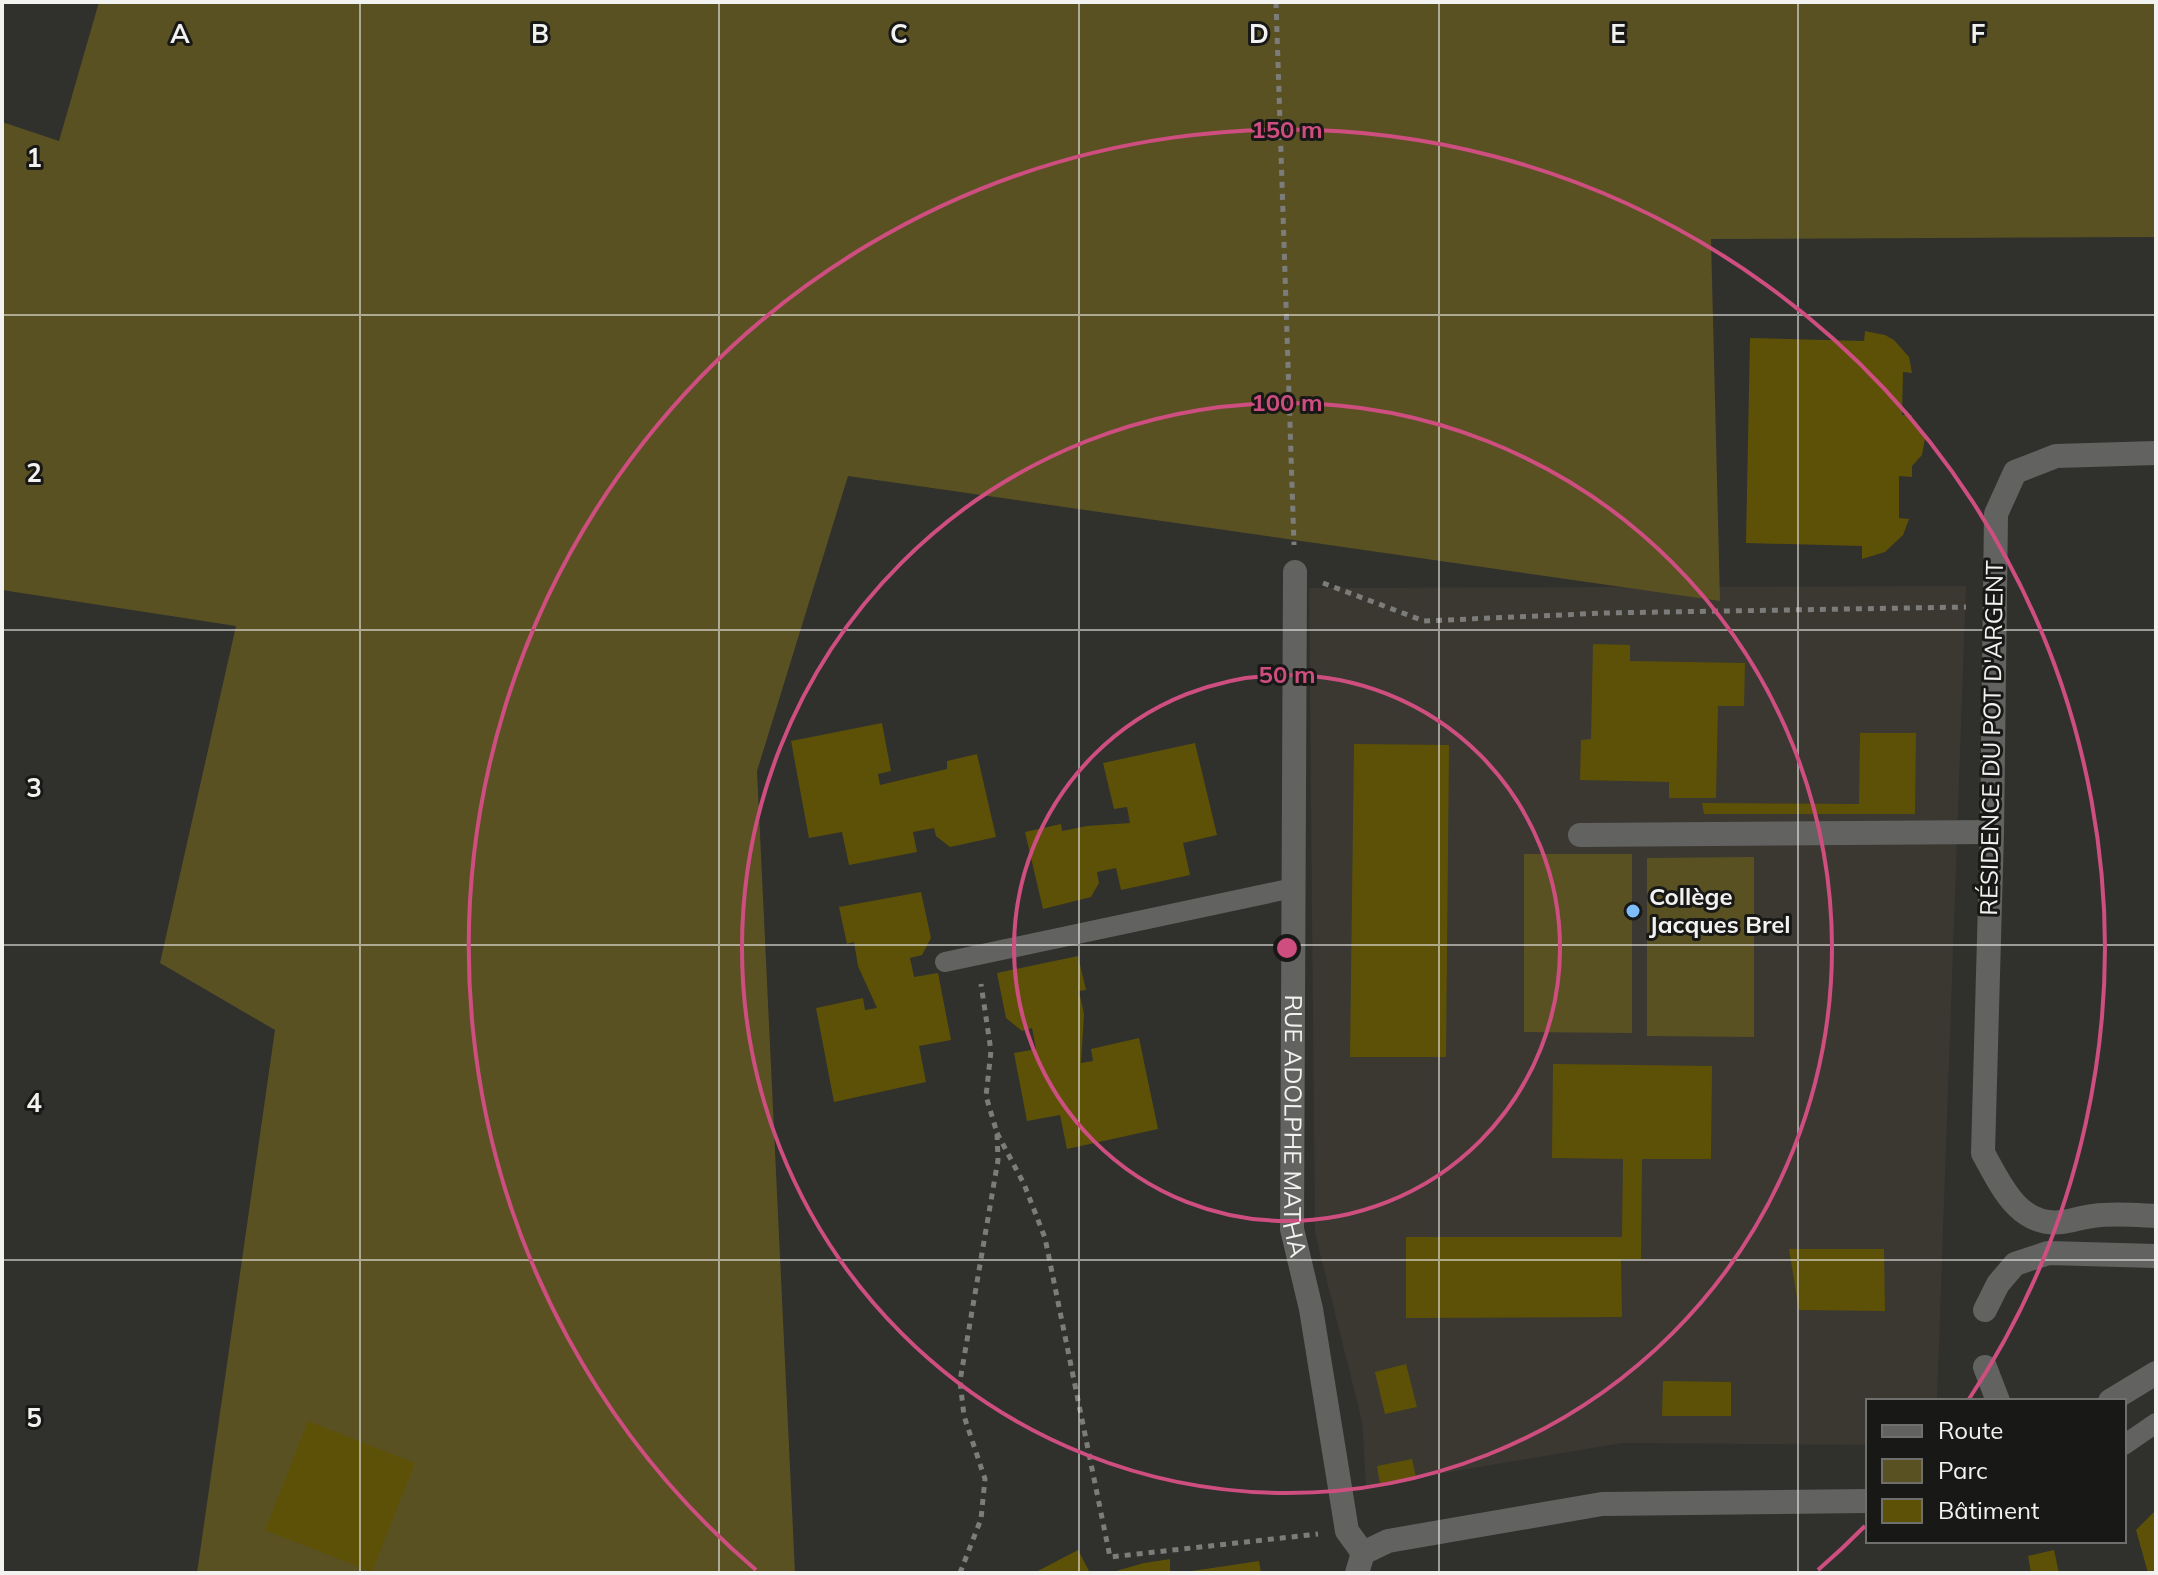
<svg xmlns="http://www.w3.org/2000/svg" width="2158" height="1575" font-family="Mulish,sans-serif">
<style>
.built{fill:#3a3830}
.green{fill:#5a5123}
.building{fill:#5d5108}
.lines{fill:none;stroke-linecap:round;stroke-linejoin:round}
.path{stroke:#7c7c7a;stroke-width:5;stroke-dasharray:6 6;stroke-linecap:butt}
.lane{stroke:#626261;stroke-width:20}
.street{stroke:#626261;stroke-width:24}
.grid{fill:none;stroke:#f2f2f0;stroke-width:2;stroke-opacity:0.55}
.ring{fill:none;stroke:#ce4e80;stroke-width:4}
.poi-dot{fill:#7fbdfa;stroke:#181817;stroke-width:3}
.labels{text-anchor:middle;stroke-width:6;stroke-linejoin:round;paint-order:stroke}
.street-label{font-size:24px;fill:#f2f2f0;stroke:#181817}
.poi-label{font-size:24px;font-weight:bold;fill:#f2f2f0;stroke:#181817;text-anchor:start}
.grid-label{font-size:26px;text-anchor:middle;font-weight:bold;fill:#f2f2f0;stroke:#181817;stroke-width:6;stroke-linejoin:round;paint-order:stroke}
.centre{fill:#ce4e80;stroke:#181817;stroke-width:4}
.ring-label{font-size:24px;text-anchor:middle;font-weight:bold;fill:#ce4e80;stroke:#181817;stroke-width:6;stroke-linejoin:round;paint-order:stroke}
</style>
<rect width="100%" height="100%" fill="#30302d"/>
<!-- built -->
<path class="built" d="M 1966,586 L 1937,1401 L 1868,1401 L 1868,1445 L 1622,1443 L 1366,1486 L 1362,1421 L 1315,1233 L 1309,588 Z"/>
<!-- green -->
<path class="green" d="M 99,2 L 2156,2 L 2156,237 L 1711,239 L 1720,601 L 848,476 L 757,771 L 795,1573 L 197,1573 L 275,1030 L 160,963 L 236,626 L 2,590 L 2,122 L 59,141 Z
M 1524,854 L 1632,854 L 1632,1033 L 1524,1032 Z
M 1754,857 L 1754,1037 L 1647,1036 L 1647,858 Z"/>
<!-- building -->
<path class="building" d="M 1865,331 L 1885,335 L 1894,340 L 1909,357 L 1912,373 L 1903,372 L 1902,415 L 1912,415 L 1912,421 L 1922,430 L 1925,439 L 1922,455 L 1912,466 L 1912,477 L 1899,476 L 1899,518 L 1909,519 L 1903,535 L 1885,552 L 1862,559 L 1862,546 L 1746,543 L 1750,338 L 1864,341 Z
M 1593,644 L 1630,645 L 1630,661 L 1745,663 L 1744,706 L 1718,706 L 1716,798 L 1669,798 L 1669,782 L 1580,780 L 1581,740 L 1591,739 Z
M 882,723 L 891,771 L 878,774 L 880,785 L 947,769 L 947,761 L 977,754 L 996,837 L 950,847 L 936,836 L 934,828 L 913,832 L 917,852 L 849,865 L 842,832 L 809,838 L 791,741 Z
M 1860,733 L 1916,733 L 1915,814 L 1704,814 L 1702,803 L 1859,804 Z
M 1195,743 L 1217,835 L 1183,843 L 1190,875 L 1121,890 L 1116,868 L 1097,872 L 1099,883 L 1091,897 L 1043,909 L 1025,832 L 1061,824 L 1062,831 L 1087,826 L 1130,823 L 1127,807 L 1114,809 L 1103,763 Z
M 1354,744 L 1449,745 L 1446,1057 L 1350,1057 Z
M 921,892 L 931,938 L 922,955 L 910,958 L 914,977 L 938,973 L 951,1040 L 919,1046 L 926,1082 L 834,1102 L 816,1008 L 863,998 L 865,1010 L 877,1008 L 858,966 L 854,942 L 847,944 L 839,907 Z
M 1078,956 L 1086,990 L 1079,991 L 1084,1014 L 1081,1063 L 1093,1061 L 1091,1049 L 1139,1038 L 1158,1129 L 1067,1149 L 1060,1115 L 1027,1121 L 1014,1053 L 1036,1049 L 1032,1028 L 1022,1031 L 1006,1018 L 997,973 Z
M 1553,1064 L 1712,1066 L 1711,1159 L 1642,1159 L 1641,1259 L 1621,1259 L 1622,1317 L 1406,1318 L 1406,1237 L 1622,1237 L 1623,1159 L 1552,1158 Z
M 1789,1249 L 1884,1249 L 1885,1311 L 1799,1310 Z
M 1406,1364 L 1417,1407 L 1385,1414 L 1375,1372 Z
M 1663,1381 L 1731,1382 L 1731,1416 L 1662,1416 Z
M 308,1421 L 415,1463 L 372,1572 L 265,1530 Z
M 1412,1459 L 1416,1477 L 1380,1484 L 1377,1466 Z
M 2156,1510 L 2156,1573 L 2148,1573 L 2136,1530 Z
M 1078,1550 L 1090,1573 L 1034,1573 Z
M 2054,1550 L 2059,1573 L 2031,1573 L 2028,1556 Z
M 1170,1559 L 1170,1573 L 1109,1573 L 1144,1563 Z
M 1259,1561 L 1261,1573 L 1192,1573 L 1192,1571 Z"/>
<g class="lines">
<!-- path -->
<path class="path" d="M 1276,2 L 1294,545
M 1323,583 L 1424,621 L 1605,613 L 1966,607
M 997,1133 L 1024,1184 L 1045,1238 L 1110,1557 L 1318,1534
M 960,1573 L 981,1519 L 985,1479 L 964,1416 L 960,1381 L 998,1160 L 997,1133 L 986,1096 L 991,1051 L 981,984"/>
<!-- lane -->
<path class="lane" d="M 945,962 L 1293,888
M 2124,1445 L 2156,1423"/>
<!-- street -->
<g class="street">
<path d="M 2156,453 L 2056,456 L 2015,472 L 1996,514 L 1992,832 L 1983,1153 C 2001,1185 2018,1227 2062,1222 C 2072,1221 2082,1217 2093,1216 C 2113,1213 2135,1215 2156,1216"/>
<path id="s1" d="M 1295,572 L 1292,1229 L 1311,1309 L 1347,1531 L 1363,1553 L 1357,1573"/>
<path d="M 1580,835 L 1992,832"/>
<path d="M 1985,1310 L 1998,1284 L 2015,1264 L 2048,1253 L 2156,1256"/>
<path d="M 1985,1367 L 1998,1401"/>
<path d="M 2110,1401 L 2156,1373"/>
<path d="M 1363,1553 L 1388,1541 L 1602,1504 L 1868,1501"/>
</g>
</g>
<!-- grid -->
<path class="grid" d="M 360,2 L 360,1573M 719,2 L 719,1573M 1079,2 L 1079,1573M 1439,2 L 1439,1573M 1798,2 L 1798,1573M 2,315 L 2156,315M 2,630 L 2156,630M 2,945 L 2156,945M 2,1260 L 2156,1260"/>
<!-- distance rings -->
<g class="ring">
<circle cx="1287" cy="948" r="273"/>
<circle cx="1287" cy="948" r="545"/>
<path d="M1865 1526A818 818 0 0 1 1818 1570M756 1570A818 818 0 1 1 1969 1399"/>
</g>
<!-- markers -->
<circle class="poi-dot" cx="1633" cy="911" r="8"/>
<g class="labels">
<!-- street labels -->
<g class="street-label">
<text transform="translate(1992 738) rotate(-89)" y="8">RÉSIDENCE DU POT D'ARGENT</text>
<text dy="8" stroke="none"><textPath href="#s1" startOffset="554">RUE ADOLPHE MATHA</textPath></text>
</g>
<!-- poi labels -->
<g class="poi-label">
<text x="1649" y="905">Collège<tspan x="1649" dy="28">Jacques Brel</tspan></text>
</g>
</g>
<g class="grid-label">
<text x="180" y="43">A</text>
<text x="540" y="43">B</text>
<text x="899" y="43">C</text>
<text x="1259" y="43">D</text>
<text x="1618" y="43">E</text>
<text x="1978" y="43">F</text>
<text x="34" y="167">1</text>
<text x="34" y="482">2</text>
<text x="34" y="797">3</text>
<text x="34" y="1112">4</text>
<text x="34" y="1427">5</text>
</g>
<circle cx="1287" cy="948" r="12" class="centre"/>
<g class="ring-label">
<text x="1287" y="138">150 m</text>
<text x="1287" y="411">100 m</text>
<text x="1287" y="683">50 m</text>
</g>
<!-- border -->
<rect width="2158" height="1575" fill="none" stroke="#f2f2f0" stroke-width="8"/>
<!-- legend -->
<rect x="1866" y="1399" width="260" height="144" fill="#181817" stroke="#6f6f6e" stroke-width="2"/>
<rect x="1882" y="1425" width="40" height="12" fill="#626261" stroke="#6f6f6e" stroke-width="2"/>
<text x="1938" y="1439" font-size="24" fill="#f2f2f0">Route</text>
<rect x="1882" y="1459" width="40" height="24" fill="#5a5123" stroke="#6f6f6e" stroke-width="2"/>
<text x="1938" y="1479" font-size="24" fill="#f2f2f0">Parc</text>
<rect x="1882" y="1499" width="40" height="24" fill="#5d5108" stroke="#6f6f6e" stroke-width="2"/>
<text x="1938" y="1519" font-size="24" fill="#f2f2f0">Bâtiment</text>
</svg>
